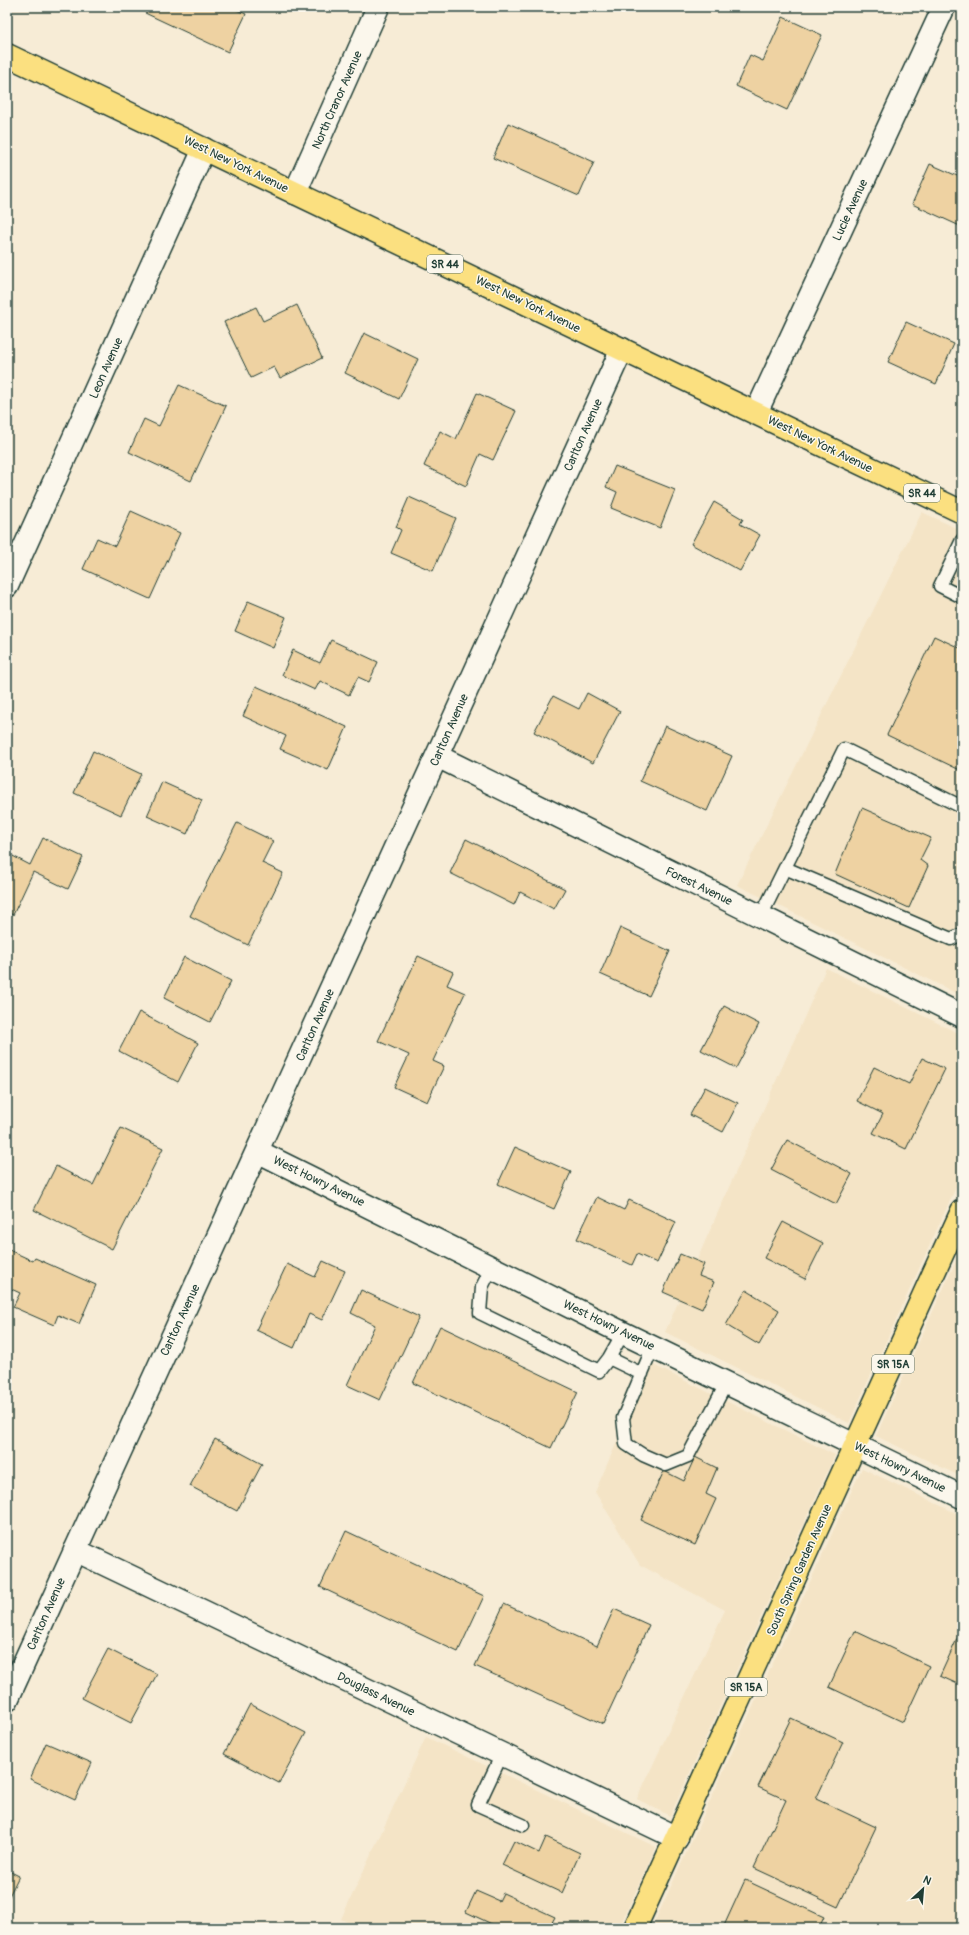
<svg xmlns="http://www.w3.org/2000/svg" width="969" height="1935" font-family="Pangolin,sans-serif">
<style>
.built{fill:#f4e4c6}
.building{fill:#eed2a2;stroke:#1f3d34}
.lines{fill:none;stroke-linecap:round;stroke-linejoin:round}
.service-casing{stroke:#1f3d34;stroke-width:15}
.minor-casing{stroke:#1f3d34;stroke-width:25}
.primary-casing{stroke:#1f3d34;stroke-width:25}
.trunk-casing{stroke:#1f3d34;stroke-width:25}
.service{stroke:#fbf7ec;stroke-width:12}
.minor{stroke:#fbf7ec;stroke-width:22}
.primary{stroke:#fbe080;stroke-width:22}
.trunk{stroke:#fbe080;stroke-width:22}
.labels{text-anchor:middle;stroke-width:3;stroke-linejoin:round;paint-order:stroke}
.shield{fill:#fbf7ec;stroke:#61756b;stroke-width:1}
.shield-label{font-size:11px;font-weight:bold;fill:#1f3d34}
.street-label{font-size:12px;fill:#1f3d34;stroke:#fbf7ec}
</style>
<rect width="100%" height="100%" fill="#f7ecd6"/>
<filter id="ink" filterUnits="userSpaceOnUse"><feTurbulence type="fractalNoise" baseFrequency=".025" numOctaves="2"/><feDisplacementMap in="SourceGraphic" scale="8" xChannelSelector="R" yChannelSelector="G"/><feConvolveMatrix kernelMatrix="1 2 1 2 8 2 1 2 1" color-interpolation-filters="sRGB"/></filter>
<g filter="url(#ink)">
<!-- built -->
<path class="built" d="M 922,512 L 962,531 L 962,996 L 737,885 Z
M 826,968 L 962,1035 L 962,1174 L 849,1423 L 665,1332 Z
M 962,1248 L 962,1477 L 876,1436 Z
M 651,1364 L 835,1455 L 670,1816 L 637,1799 L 725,1610 L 640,1565 L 595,1492 Z
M 862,1468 L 962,1516 L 962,1928 L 652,1928 Z
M 426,1737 L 656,1847 L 619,1928 L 360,1928 L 341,1919 Z"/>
<!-- building -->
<path class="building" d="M 148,7 L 230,7 L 246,14 L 228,52 L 145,13 Z
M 783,17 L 822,35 L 787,110 L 736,86 L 750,55 L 763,61 Z
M 508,123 L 594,162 L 579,196 L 493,158 Z
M 930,164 L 962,178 L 962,227 L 912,204 Z
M 297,305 L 322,358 L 280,378 L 274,367 L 251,378 L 224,322 L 256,307 L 263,321 Z
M 906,322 L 954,344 L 936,384 L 888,362 Z
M 364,333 L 418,359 L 399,399 L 345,373 Z
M 179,385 L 226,406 L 191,481 L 129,452 L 144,419 L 159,426 Z
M 477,393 L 516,411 L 493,460 L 480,454 L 466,486 L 424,466 L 440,431 L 456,439 Z
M 615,466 L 675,490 L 660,528 L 611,508 L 617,492 L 606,487 Z
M 409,497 L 456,518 L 433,571 L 391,553 L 401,530 L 396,527 Z
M 714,502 L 743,519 L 740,524 L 760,535 L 740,571 L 691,544 Z
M 131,511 L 180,533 L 150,599 L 83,569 L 97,538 L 115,546 Z
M 248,601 L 286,617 L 273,648 L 235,631 Z
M 934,636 L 962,649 L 962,771 L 887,735 Z
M 331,640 L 378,662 L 369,682 L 358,677 L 349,695 L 320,681 L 315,690 L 282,675 L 293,650 L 320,663 Z
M 256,686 L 347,727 L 328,770 L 280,749 L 286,736 L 243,716 Z
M 587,693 L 620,711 L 593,763 L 534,732 L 553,696 L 579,709 Z
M 665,726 L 732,756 L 707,811 L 640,781 Z
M 93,751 L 141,774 L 121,815 L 74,793 Z
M 162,782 L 202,800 L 187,834 L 147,816 Z
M 862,808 L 931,838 L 920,860 L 928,866 L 909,908 L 835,874 Z
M 237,823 L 273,841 L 262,863 L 283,873 L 248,945 L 190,916 Z
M 43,838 L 83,857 L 68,889 L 33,872 L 13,915 L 7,912 L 7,853 L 30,865 Z
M 466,839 L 565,889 L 554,909 L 520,892 L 514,905 L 450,873 Z
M 620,928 L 670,951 L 649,996 L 600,974 Z
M 418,956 L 453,972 L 447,985 L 465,993 L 433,1061 L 444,1066 L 427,1102 L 394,1087 L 409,1055 L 378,1041 Z
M 184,957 L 231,981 L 210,1022 L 164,998 Z
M 724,1006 L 759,1024 L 736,1068 L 701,1050 Z
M 139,1012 L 198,1043 L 178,1082 L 119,1051 Z
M 922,1058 L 945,1069 L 906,1149 L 873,1133 L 883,1114 L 857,1101 L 874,1067 L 909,1084 Z
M 705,1087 L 738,1103 L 723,1132 L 690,1115 Z
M 121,1128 L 163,1148 L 112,1249 L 34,1210 L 56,1166 L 93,1185 Z
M 787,1140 L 852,1174 L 836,1204 L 771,1170 Z
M 515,1147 L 571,1172 L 554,1209 L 498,1184 Z
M 597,1197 L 624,1210 L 629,1200 L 676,1222 L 657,1263 L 637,1254 L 632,1265 L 577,1239 Z
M 783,1222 L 823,1243 L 805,1279 L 764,1258 Z
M 7,1249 L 33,1261 L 35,1258 L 96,1285 L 79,1324 L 58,1315 L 54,1325 L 13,1307 L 20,1293 L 7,1287 Z
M 680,1254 L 704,1264 L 699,1276 L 714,1282 L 702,1309 L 663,1292 Z
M 323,1261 L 345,1271 L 322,1320 L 309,1314 L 294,1348 L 256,1330 L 287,1264 L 315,1277 Z
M 361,1290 L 419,1317 L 380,1400 L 347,1385 L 375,1325 L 351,1313 Z
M 746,1290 L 779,1310 L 759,1345 L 726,1325 Z
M 440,1326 L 578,1392 L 551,1448 L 413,1383 Z
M 215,1439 L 262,1464 L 237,1511 L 190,1486 Z
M 695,1457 L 717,1468 L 706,1494 L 716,1499 L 695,1545 L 641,1520 L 664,1471 L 684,1481 Z
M 346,1531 L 484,1596 L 458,1652 L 320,1587 Z
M 504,1604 L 597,1646 L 614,1609 L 649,1625 L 603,1724 L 475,1666 Z
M 962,1628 L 962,1686 L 940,1676 Z
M 855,1631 L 929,1666 L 903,1722 L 829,1687 Z
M 108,1649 L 157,1674 L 131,1723 L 82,1698 Z
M 250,1704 L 306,1733 L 279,1783 L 224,1754 Z
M 791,1718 L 843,1742 L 816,1799 L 876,1827 L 838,1907 L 754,1868 L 786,1800 L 758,1787 Z
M 46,1743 L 92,1763 L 75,1800 L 30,1779 Z
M 546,1837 L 580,1853 L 562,1893 L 502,1865 L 514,1841 L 539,1853 Z
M 7,1870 L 19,1876 L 7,1900 Z
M 745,1880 L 824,1917 L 819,1928 L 723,1928 Z
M 476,1891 L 499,1901 L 503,1893 L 555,1917 L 549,1928 L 495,1928 L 496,1926 L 466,1912 Z"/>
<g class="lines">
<!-- service casing -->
<g class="service-casing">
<path id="service" d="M 962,540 L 940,586 L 962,597
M 785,868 L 951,939 L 962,934
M 761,916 L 844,749 L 962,807
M 492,1267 L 482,1287 L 480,1313 L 599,1371 L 609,1358 L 623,1333
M 653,1347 L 623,1418 L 626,1444 L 643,1455 L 666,1465 L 688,1456 L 727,1382
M 609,1358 L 642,1374
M 502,1754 L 478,1805 L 523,1825"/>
</g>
<!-- minor casing -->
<g class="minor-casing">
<path id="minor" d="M 295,193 L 378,7
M 756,413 L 944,7
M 7,586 L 204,149
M 437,756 L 962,1016
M 257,1151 L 623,1333 L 962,1497
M 75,1550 L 677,1838
M 7,1700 L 622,349"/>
</g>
<!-- primary casing -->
<g class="primary-casing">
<path id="primary" d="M 7,55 L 962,512"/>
</g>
<!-- trunk casing -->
<g class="trunk-casing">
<path id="trunk" d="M 635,1928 L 962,1211"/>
</g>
<!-- service -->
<use href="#service" class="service"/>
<!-- minor -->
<use href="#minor" class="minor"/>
<!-- primary -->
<use href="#primary" class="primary"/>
<!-- trunk -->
<use href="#trunk" class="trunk"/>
</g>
</g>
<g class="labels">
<!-- shield labels -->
<g class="shield">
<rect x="427" y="255" width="36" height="18" rx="3"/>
<rect x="904" y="484" width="36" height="18" rx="3"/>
<rect x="872" y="1355" width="42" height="18" rx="3"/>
<rect x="725" y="1678" width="42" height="18" rx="3"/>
</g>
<g class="shield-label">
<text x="445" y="268">SR 44</text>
<text x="922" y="497">SR 44</text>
<text x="893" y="1368">SR 15A</text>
<text x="746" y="1691">SR 15A</text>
</g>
<!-- street labels -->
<g class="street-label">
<text transform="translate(337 100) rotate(-66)" y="4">North Cranor Avenue</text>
<text transform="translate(236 164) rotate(26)" y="4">West New York Avenue</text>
<text transform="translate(850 210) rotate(-65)" y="4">Lucie Avenue</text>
<text transform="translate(528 304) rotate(26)" y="4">West New York Avenue</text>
<text transform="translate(106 368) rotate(-66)" y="4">Leon Avenue</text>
<text transform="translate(583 435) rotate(-66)" y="4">Carlton Avenue</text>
<text transform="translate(820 444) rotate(26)" y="4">West New York Avenue</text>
<text transform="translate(449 730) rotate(-66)" y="4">Carlton Avenue</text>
<text transform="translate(699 886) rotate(26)" y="4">Forest Avenue</text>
<text transform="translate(315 1025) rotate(-66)" y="4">Carlton Avenue</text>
<text transform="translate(319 1181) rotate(26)" y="4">West Howry Avenue</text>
<text transform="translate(180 1320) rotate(-65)" y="4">Carlton Avenue</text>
<text transform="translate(609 1325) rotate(26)" y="4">West Howry Avenue</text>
<text transform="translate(900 1467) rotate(26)" y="4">West Howry Avenue</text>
<text transform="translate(799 1570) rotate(-66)" y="4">South Spring Garden Avenue</text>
<text transform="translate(46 1614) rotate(-66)" y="4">Carlton Avenue</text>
<text transform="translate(376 1694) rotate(26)" y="4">Douglass Avenue</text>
</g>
</g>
<!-- margin -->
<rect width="969" height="1935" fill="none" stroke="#fbf7ec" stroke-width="24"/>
<rect x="12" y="12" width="945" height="1911" fill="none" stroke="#1f3d34" stroke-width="1.5" filter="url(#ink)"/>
<!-- north arrow -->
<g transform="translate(923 1889) rotate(26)" stroke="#fbf7ec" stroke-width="3" paint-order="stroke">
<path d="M0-3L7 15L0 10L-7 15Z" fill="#1f3d34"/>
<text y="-6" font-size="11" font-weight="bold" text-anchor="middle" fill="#1f3d34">N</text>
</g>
</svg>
